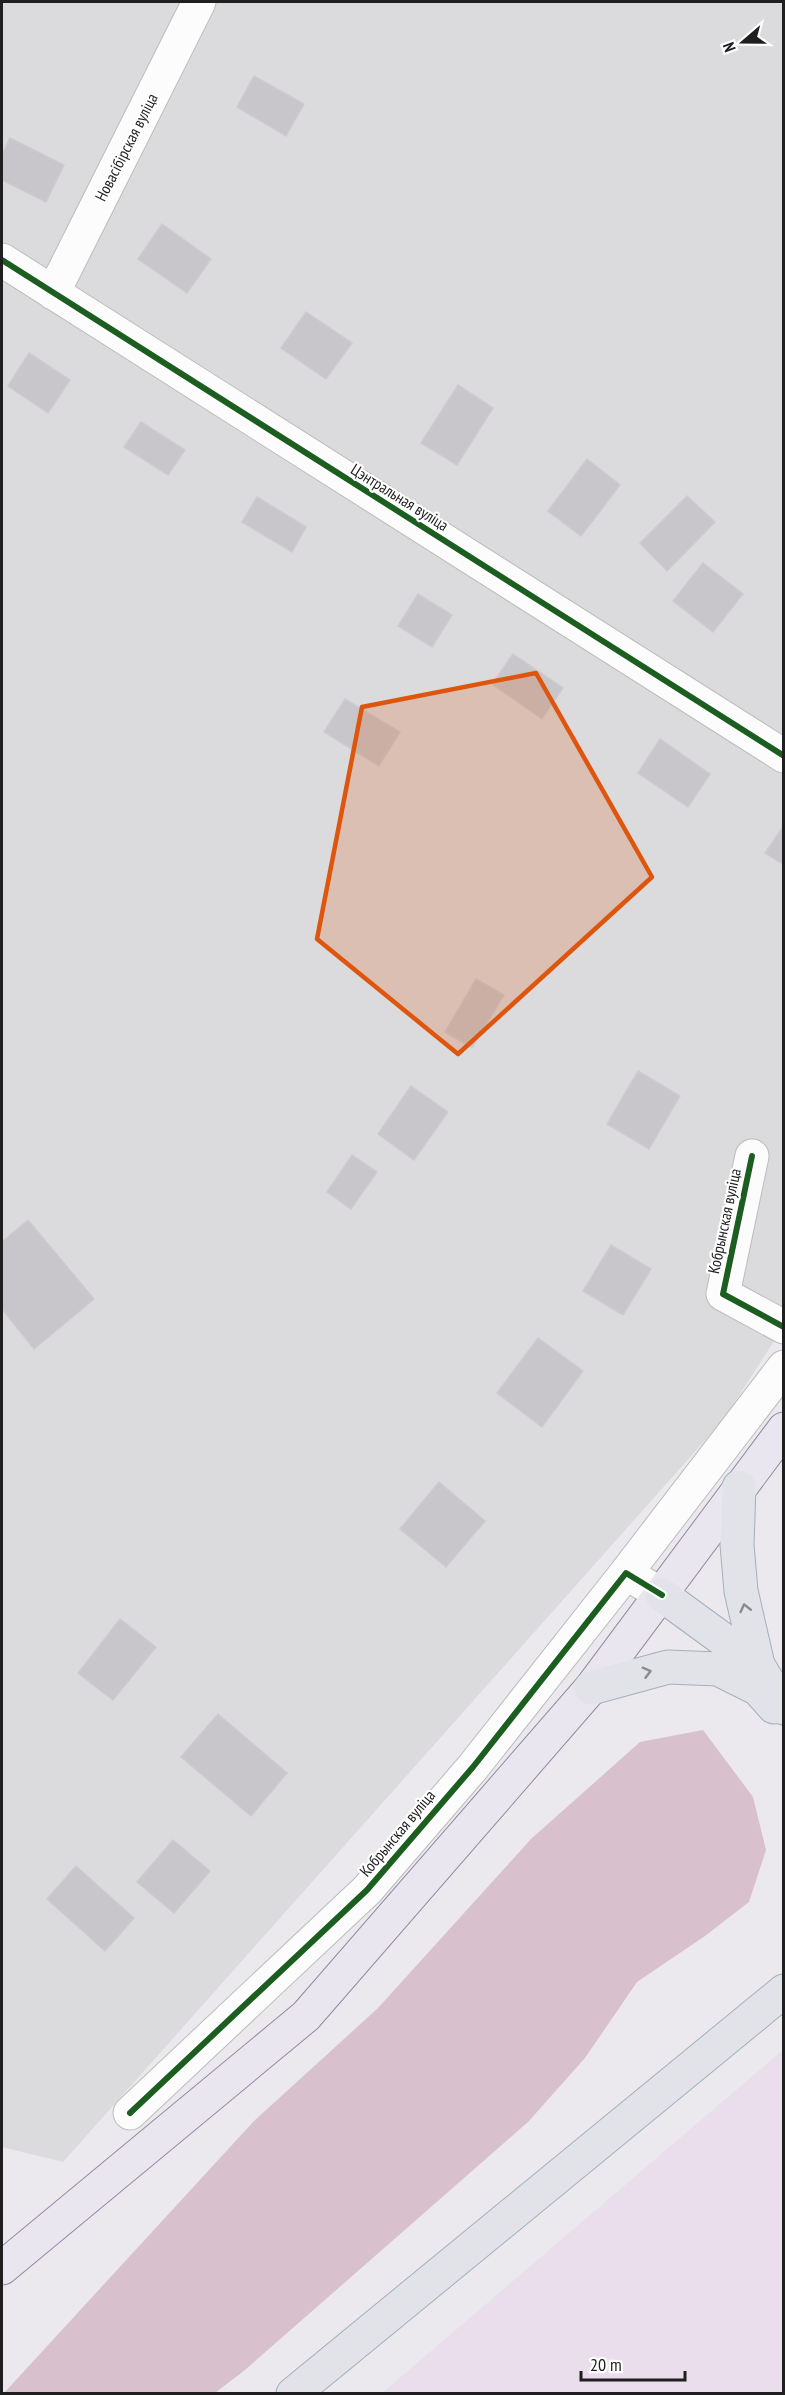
<svg xmlns="http://www.w3.org/2000/svg" width="785" height="2395" font-family="'PT Sans Narrow',sans-serif">
<style>
.residential{fill:#dbdadc}
.farmland{fill:#eaddec}
.forest{fill:#d8c1cc}
.building{fill:#c8c6ca;stroke:#cdcad0;stroke-width:1.5}
.lines{fill:none;stroke-linecap:round;stroke-linejoin:round}
.minor-casing{stroke:#bcbbbd;stroke-width:35}
.major-casing{stroke:#9588a1;stroke-width:35}
.highway-casing{stroke:#a3afbe;stroke-width:35}
.minor{stroke:#fcfcfc;stroke-width:33}
.major{stroke:#eae6f0;stroke-width:33}
.highway{stroke:#e1e3e9;stroke-width:33}
.cycleway-casing{stroke:#fff;stroke-width:10}
.cycleway{stroke:#1b5e20;stroke-width:6}
.oneway{stroke:#8a8b8e}
.marked{fill:#de560d;fill-opacity:0.2;stroke:#de560d;stroke-width:4.5;stroke-linejoin:round}
.labels{text-anchor:middle;stroke-width:4.5;stroke-linejoin:round;paint-order:stroke}
.street-label{font-size:16px;fill:#1f1f1f;stroke:#fff}
</style>
<rect width="100%" height="100%" fill="#ebe9ed"/>
<!-- residential -->
<path class="residential" d="M 2,2 L 783,2 L 783,1327 L 724,1419 L 63,2162 L 2,2147 Z"/>
<!-- farmland -->
<path class="farmland" d="M 783,2050 L 783,2393 L 382,2393 Z"/>
<!-- forest -->
<path class="forest" d="M 703,1730 L 753,1797 L 766,1850 L 749,1902 L 705,1936 L 637,1982 L 585,2058 L 528,2122 L 245,2370 L 215,2393 L 4,2393 L 254,2121 L 378,2008 L 531,1839 L 640,1742 Z"/>
<!-- building -->
<path class="building" d="M 254,76 L 304,104 L 286,136 L 237,107 Z
M 10,138 L 64,165 L 46,202 L 2,180 L 2,155 Z
M 162,224 L 211,259 L 187,293 L 138,259 Z
M 306,312 L 352,343 L 326,379 L 281,348 Z
M 29,353 L 70,380 L 48,413 L 8,386 Z
M 458,385 L 493,408 L 457,465 L 421,443 Z
M 141,422 L 185,450 L 168,475 L 124,447 Z
M 587,459 L 620,485 L 581,536 L 548,511 Z
M 687,496 L 715,522 L 667,571 L 640,543 Z
M 257,497 L 306,527 L 292,552 L 242,522 Z
M 703,563 L 743,594 L 713,632 L 673,601 Z
M 418,594 L 452,615 L 432,647 L 398,626 Z
M 513,654 L 563,688 L 542,719 L 492,684 Z
M 345,699 L 400,732 L 379,766 L 324,732 Z
M 660,739 L 710,774 L 688,807 L 638,773 Z
M 784,825 L 784,865 L 765,853 Z
M 476,979 L 504,995 L 472,1048 L 445,1032 Z
M 638,1071 L 680,1096 L 649,1149 L 607,1124 Z
M 411,1086 L 448,1112 L 414,1160 L 378,1134 Z
M 352,1155 L 377,1172 L 351,1209 L 327,1192 Z
M 28,1220 L 94,1299 L 34,1349 L 2,1309 L 2,1242 Z
M 611,1245 L 651,1269 L 623,1315 L 583,1291 Z
M 538,1338 L 583,1371 L 542,1427 L 497,1393 Z
M 439,1482 L 485,1521 L 446,1567 L 400,1529 Z
M 120,1619 L 156,1647 L 113,1700 L 78,1673 Z
M 218,1714 L 287,1773 L 251,1816 L 181,1757 Z
M 173,1840 L 210,1871 L 174,1913 L 137,1882 Z
M 76,1866 L 134,1918 L 105,1951 L 47,1899 Z"/>
<g class="lines">
<!-- minor casing -->
<g class="minor-casing">
<path id="minor" d="M 2,260 L 784,756
M 53,293 L 199,2
M 752,1156 L 723,1294 L 784,1327
M 626,1573 L 784,1367
M 130,2113 L 367,1890 L 473,1767 L 626,1573 L 662,1595"/>
</g>
<!-- major casing -->
<g class="major-casing">
<path id="major" d="M 2,2268 L 306,2016 L 591,1688 L 784,1429"/>
</g>
<!-- highway casing -->
<g class="highway-casing">
<path id="highway" d="M 739,1487 L 737,1545 L 741,1591 L 758,1665 L 784,1708
M 662,1595 L 758,1665
M 591,1688 L 668,1667 L 718,1669 L 758,1689 L 774,1707
M 293,2394 L 784,1991"/>
</g>
<!-- minor -->
<use href="#minor" class="minor"/>
<!-- major -->
<use href="#major" class="major"/>
<!-- highway -->
<use href="#highway" class="highway"/>
<!-- cycleway casing -->
<g class="cycleway-casing">
<path id="cycleway" d="M 2,260 L 784,756
M 752,1156 L 723,1294 L 784,1327
M 130,2113 L 367,1890 L 473,1767 L 626,1573 L 662,1595"/>
</g>
<!-- cycleway -->
<use href="#cycleway" class="cycleway"/>
</g>
<!-- one-way arrows -->
<defs><path id="oneway-chevron" d="M-2-3.5L2.5 0L-2 3.5" fill="none" stroke-width="1.6" stroke-linecap="round" stroke-linejoin="round" transform="scale(1.5)"/></defs>
<g class="oneway">
<use href="#oneway-chevron" transform="translate(745 1608) rotate(-103)"/>
<use href="#oneway-chevron" transform="translate(647 1672) rotate(-15)"/>
</g>
<!-- marked area -->
<path class="marked" d="M 536,673 L 652,877 L 458,1054 L 317,939 L 362,707 Z"/>
<g class="labels">
<!-- street labels -->
<g class="street-label">
<text transform="translate(126 147) rotate(-63)" y="6">Новасібірская вуліца</text>
<text transform="translate(400 497) rotate(32)" y="6">Цэнтральная вуліца</text>
<text transform="translate(724 1221) rotate(-78)" y="6">Кобрынская вуліца</text>
<text transform="translate(397 1833) rotate(-50)" y="6">Кобрынская вуліца</text>
</g>
</g>
<!-- border -->
<rect width="785" height="2395" fill="none" stroke="#1f1f1f" stroke-width="6"/>
<!-- north arrow -->
<g transform="translate(743 42) rotate(250)" stroke="#ffffff" stroke-width="4.5" paint-order="stroke">
<path d="M0-4.5L10 22L0 15L-10 22Z" fill="#1f1f1f"/>
<text y="-9" font-size="16" font-weight="bold" text-anchor="middle" fill="#1f1f1f">N</text>
</g>
<!-- scale -->
<path d="M581 2371v9h104v-9" fill="none" stroke="#1f1f1f" stroke-width="3"/>
<text x="590" y="2371" font-size="18" fill="#1f1f1f" stroke="#ffffff" stroke-width="4.5" paint-order="stroke">20 m</text>
</svg>
